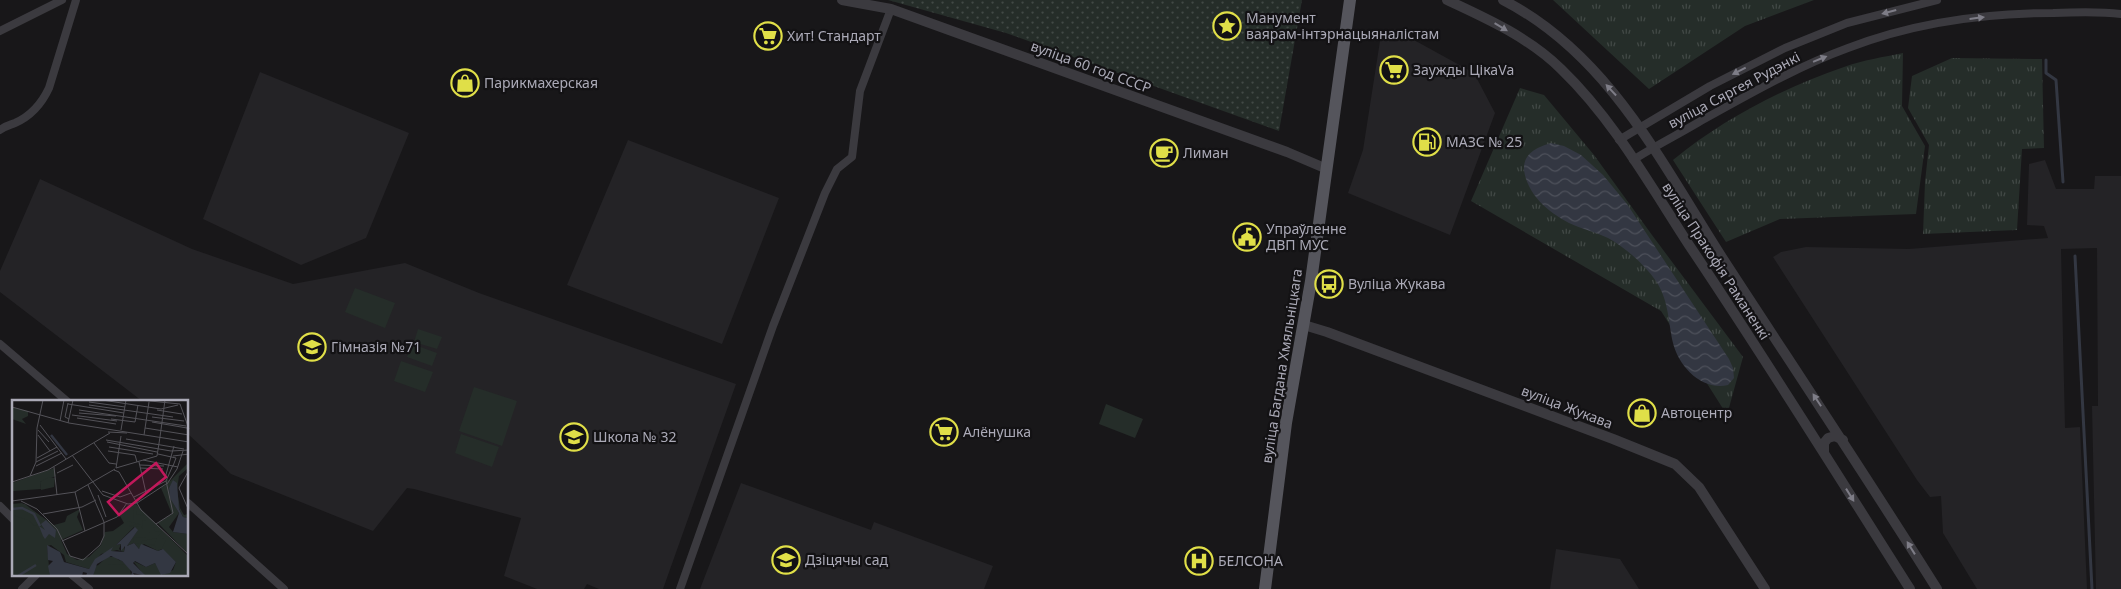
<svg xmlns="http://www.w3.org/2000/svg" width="2121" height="589" font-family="'Noto Sans',sans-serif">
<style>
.built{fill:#242326}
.grass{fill:url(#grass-tufts)}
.park{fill:url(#park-dots)}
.pitch{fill:#252d29}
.water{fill:url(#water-waves)}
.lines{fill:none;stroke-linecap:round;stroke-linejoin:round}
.stream{stroke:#333742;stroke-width:3}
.minor{stroke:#3b3a3f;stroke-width:8}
.tertiary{stroke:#3b3a3f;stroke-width:10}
.primary{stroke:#55555c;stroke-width:12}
.oneway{fill:#7e7d87}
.labels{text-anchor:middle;stroke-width:4.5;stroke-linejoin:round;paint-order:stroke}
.poi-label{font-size:14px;fill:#abaab7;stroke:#131214;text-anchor:start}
.street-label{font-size:14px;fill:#abaab7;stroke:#131214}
.inset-river{fill:none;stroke:#333742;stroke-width:2.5}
.inset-road{fill:none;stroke:#535258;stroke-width:1}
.view{fill:#c2185b;fill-opacity:0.15;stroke:#c2185b;stroke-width:2.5}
.inset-edge{fill:none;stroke:#abaab7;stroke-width:2.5}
</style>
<defs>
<pattern id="grass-tufts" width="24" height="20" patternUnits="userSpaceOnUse" patternTransform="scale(1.25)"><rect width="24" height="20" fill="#252d29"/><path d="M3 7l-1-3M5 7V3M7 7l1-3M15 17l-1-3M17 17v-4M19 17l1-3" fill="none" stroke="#424946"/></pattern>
<pattern id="park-dots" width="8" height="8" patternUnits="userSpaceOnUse" patternTransform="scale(1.25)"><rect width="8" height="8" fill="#252d29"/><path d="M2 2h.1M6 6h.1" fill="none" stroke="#424946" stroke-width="1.8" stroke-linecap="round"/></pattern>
<pattern id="water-waves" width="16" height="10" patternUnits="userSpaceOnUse" patternTransform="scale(1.25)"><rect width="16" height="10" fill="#333742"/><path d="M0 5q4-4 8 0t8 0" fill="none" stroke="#4e515b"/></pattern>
</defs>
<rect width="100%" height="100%" fill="#181719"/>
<!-- built -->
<path class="built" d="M 1394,29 L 1474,73 L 1495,113 L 1450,235 L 1348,193 L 1363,150 L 1380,41 Z
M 260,72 L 409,133 L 366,238 L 301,265 L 203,219 Z
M 628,140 L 779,198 L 722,344 L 567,285 Z
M 2045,160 L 2056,189 L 2094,189 L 2095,176 L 2121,176 L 2121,589 L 2096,589 L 2092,406 L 2098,406 L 2097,248 L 2061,249 L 2065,428 L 2080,427 L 2087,589 L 1977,589 L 1943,533 L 1941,496 L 1930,497 L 1917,480 L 1773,257 L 1781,252 L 1806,247 L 1909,249 L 2048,238 L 2044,226 L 2027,225 L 2029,164 Z
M 40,179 L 192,249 L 293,284 L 405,263 L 479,293 L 736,384 L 663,589 L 599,589 L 587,584 L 584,589 L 537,589 L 504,576 L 521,518 L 414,489 L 407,488 L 373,531 L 231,474 L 188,434 L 188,402 L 142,401 L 0,292 L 0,271 Z
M 741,483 L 871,530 L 874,522 L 993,566 L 984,589 L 700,589 Z
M 1556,549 L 1620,559 L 1639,589 L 1550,589 Z"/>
<!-- grass -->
<path class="grass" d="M 1553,0 L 1814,0 L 1745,26 L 1649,89 Z
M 1903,53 L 1902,106 L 1925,146 L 1916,214 L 1780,219 L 1726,242 L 1673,160 C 1723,119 1783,88 1844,67 C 1863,60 1884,57 1903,53 Z
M 1952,58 L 2042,59 L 2044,148 L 2022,149 L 2017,230 L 1923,234 L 1925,182 L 1929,145 L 1908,108 L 1912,76 Z
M 1520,88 L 1544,95 L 1594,155 L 1652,235 L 1743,357 L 1727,415 L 1661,311 L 1471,201 Z"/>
<!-- park -->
<path class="park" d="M 888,0 L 1302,0 L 1279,131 L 1006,33 Z"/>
<!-- pitch -->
<path class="pitch" d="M 355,288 L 395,303 L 385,328 L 345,312 Z
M 418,329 L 442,337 L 437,349 L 414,342 Z
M 412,344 L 437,353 L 432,366 L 407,357 Z
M 401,361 L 433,372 L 425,392 L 394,381 Z
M 474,387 L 517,401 L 502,446 L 459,431 Z
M 1106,404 L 1143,419 L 1135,438 L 1099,424 Z
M 461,434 L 499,447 L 492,467 L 455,453 Z"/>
<!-- water -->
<path class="water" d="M 1551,143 L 1564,146 L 1581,155 L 1603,175 L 1627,204 L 1729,359 L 1733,368 L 1734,378 L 1728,385 C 1702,391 1679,367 1673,343 C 1668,321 1669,301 1656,281 C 1644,264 1626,248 1608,238 C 1596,232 1581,229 1569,223 C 1548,212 1527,194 1524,170 C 1523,153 1538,147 1551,143 Z"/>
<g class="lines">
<!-- stream -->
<path class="stream" d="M 2046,60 L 2046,73 L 2056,80 L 2063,182
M 2075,256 L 2092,589"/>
<!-- minor -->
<path class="minor" d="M 0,31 L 62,0
M 0,130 C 5,126 10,125 15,123 C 31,116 42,103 49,88 L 76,0
M 1619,140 L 1710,86 L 1785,48 L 1847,23 L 1937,0
M 1633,160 C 1655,146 1677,135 1699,122 C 1748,95 1796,67 1848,48 C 1913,23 1984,13 2053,13 C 2076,12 2098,11 2121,14
M 0,344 L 68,402
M 188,503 L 284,589
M 0,506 L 14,520
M 72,575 L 89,589
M 22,589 L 36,575
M 680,589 L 773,326 L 825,193 L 837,169 L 852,157 L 860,91 L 891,9"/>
<!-- tertiary -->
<path class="tertiary" d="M 842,0 L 891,9 L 1287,152 L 1327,169
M 1447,0 C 1486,18 1530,38 1561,69 C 1613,119 1650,185 1689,245 C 1765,358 1837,474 1910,589
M 1503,0 C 1610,55 1663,166 1725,262 C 1796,371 1868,479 1937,589
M 1304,325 L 1327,332 L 1613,439 L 1675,464 L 1699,487 L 1765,589
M 1824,453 L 1824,443 L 1828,438 L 1835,436 L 1843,440"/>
<!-- primary -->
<path class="primary" d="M 1265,589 L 1286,423 L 1311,281 L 1350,0"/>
</g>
<!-- one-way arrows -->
<defs><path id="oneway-solid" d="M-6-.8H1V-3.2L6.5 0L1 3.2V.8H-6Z" transform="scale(1.25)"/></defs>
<g class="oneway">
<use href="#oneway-solid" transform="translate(1889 12) rotate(165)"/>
<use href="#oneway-solid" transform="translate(1977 18) rotate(-7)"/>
<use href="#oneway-solid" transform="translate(1501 27) rotate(31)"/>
<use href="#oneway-solid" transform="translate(1820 59) rotate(-22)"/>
<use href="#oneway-solid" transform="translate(1739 71) rotate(153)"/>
<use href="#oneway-solid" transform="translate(1611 90) rotate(-133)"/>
<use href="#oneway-solid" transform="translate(1817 400) rotate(-123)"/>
<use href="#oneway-solid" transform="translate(1850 495) rotate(58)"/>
<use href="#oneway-solid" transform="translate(1911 548) rotate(-122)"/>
</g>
<!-- icons -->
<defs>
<g id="sight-ring" transform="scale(1.4375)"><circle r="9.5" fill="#131214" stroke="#e0df48" stroke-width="1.5"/><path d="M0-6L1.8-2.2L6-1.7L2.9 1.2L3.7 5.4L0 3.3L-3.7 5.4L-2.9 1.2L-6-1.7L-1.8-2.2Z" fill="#e0df48"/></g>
<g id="supermarket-ring" transform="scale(1.4375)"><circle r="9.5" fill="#131214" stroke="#e0df48" stroke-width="1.5"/><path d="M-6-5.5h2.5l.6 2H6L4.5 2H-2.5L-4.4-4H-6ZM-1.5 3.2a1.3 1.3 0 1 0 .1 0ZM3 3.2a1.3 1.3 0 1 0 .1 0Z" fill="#e0df48"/></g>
<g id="shop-ring" transform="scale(1.4375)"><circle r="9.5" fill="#131214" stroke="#e0df48" stroke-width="1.5"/><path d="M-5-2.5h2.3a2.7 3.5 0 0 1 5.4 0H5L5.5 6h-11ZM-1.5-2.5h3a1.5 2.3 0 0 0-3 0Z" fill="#e0df48"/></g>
<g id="fuel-ring" transform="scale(1.4375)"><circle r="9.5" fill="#131214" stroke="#e0df48" stroke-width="1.5"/><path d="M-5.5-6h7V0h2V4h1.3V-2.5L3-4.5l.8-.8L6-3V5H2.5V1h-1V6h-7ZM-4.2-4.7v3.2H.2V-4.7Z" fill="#e0df48"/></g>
<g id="cafe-ring" transform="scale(1.4375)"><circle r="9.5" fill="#131214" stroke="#e0df48" stroke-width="1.5"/><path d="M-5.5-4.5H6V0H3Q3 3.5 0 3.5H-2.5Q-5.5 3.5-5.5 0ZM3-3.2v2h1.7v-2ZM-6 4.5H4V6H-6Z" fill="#e0df48"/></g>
<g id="civic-ring" transform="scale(1.4375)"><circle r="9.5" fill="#131214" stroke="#e0df48" stroke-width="1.5"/><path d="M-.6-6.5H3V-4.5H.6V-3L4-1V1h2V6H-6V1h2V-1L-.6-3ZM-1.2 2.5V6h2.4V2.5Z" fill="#e0df48"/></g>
<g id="bus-ring" transform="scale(1.4375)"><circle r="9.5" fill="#131214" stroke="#e0df48" stroke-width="1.5"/><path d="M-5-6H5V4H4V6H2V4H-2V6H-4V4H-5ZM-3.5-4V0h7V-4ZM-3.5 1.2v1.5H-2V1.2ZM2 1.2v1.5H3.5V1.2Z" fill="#e0df48"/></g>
<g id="school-ring" transform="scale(1.4375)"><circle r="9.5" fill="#131214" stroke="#e0df48" stroke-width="1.5"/><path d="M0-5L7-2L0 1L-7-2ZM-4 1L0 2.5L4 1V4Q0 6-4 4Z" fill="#e0df48"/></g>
<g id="hospital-ring" transform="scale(1.4375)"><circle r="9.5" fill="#131214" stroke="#e0df48" stroke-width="1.5"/><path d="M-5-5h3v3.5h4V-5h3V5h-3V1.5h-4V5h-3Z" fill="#e0df48"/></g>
</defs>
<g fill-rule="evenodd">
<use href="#sight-ring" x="1227" y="26"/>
<use href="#supermarket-ring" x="768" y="36"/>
<use href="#supermarket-ring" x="1394" y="70"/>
<use href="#shop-ring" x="465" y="83"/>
<use href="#fuel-ring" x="1427" y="142"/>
<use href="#cafe-ring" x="1164" y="153"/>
<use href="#civic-ring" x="1247" y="237"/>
<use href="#bus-ring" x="1329" y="284"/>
<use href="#school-ring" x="312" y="347"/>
<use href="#shop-ring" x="1642" y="413"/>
<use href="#supermarket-ring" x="944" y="432"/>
<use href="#school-ring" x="574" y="437"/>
<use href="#school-ring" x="786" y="560"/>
<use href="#hospital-ring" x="1199" y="561"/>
</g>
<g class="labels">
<!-- poi labels -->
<g class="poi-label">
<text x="1246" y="23">Манумент<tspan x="1246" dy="16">ваярам-інтэрнацыяналістам</tspan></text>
<text x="787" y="41">Хит! Стандарт</text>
<text x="1413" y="75">Заужды ЦікаVа</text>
<text x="484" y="88">Парикмахерская</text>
<text x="1446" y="147">МАЗС № 25</text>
<text x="1183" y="158">Лиман</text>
<text x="1266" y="234">Упраўленне<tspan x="1266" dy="16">ДВП МУС</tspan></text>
<text x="1348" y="289">Вуліца Жукава</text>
<text x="331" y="352">Гімназія №71</text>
<text x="1661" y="418">Автоцентр</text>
<text x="963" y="437">Алёнушка</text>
<text x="593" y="442">Школа № 32</text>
<text x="805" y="565">Дзіцячы сад</text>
<text x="1218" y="566">БЕЛСОНА</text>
</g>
<!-- street labels -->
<g class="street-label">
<text transform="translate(1091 67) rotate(20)" y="5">вуліца 60 год СССР</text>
<text transform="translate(1734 90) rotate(-28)" y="5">вуліца Сяргея Рудэнкі</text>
<text transform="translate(1716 261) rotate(57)" y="5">вуліца Пракофія Раманенкі</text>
<text transform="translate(1282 366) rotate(-81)" y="5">вуліца Багдана Хмяльніцкага</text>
<text transform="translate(1567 407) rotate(21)" y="5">вуліца Жукава</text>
</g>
</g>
<!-- overview -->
<g transform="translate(12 400)">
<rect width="176" height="176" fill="#181719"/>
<path d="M 175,64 L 176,68 L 167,76 L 165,90 L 168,108 L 172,115 L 176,114 L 176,118 L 171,117 L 167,109 L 162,80 L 157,88 L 159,99 L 167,113 L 157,127 L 161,132 L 176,134 L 176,154 L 146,123 L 160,114 L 149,88 L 155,84 L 153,78 L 158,81 ZM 10,103 L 42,125 L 53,122 L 55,116 L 68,109 L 65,117 L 71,130 L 49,140 L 55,154 L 65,160 L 77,157 L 89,145 L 93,132 L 101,131 L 112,123 L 108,116 L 116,105 L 124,104 L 176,156 L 176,176 L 132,175 L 121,161 L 134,167 L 143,163 L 150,175 L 161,170 L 164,162 L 150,149 L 146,151 L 132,144 L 127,149 L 122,143 L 115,146 L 125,131 L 122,127 L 104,145 L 109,144 L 107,149 L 109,151 L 112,146 L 112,152 L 105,150 L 89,154 L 77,169 L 54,162 L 52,155 L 39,145 L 35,146 L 38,176 L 0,176 L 0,104 ZM 109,160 L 118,169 L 119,176 L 81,176 L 83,166 Z" fill="#252d29"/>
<path d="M 122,107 L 125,111 L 124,114 L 132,115 L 128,116 L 134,120 L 130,121 L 131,129 L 128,124 L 126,127 L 117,126 L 127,124 L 115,121 L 121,121 ZM 142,127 L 143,131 L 150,132 L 146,136 L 154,140 L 150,148 L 145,151 L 143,146 L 136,144 L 142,145 L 145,138 L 130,141 L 127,149 L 127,144 L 121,143 L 122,137 L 133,138 ZM 95,157 L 103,157 L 112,164 L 96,165 L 83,176 L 82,169 Z" fill="#252d29"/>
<path d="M 0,104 L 13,104 L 32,119 L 23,126 L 16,120 L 0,115 Z" fill="#252d29"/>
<path d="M 0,7 L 16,11 L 16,16 L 10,19 L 14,24 L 0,19 ZM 42,68 L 44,76 L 28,82 L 29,89 L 1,91 L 0,83 Z" fill="#252d29"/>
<path d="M 37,77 L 43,78 L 42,87 L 29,90 L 28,82 Z" fill="#252d29"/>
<path d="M 161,80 L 165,83 L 167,109 L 171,117 L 176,118 L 176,134 L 161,132 L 167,113 L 158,98 L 157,88 ZM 34,120 L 44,130 L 43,138 L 37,134 L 33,139 L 31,136 L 27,126 L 33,130 L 29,124 ZM 123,127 L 126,130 L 115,146 L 122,143 L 127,149 L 129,144 L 146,151 L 151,149 L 164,162 L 158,173 L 149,175 L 143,163 L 134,167 L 123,161 L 121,163 L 134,176 L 121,173 L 123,176 L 119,176 L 120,172 L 110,161 L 99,156 L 85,164 L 81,176 L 74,176 L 75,173 L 71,172 L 70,176 L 38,176 L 36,166 L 41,161 L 36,160 L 35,145 L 48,152 L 52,162 L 77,169 L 83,159 L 101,147 L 99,151 L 112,152 L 113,146 L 109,151 L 109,144 L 104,145 Z" fill="#333742"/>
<path class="inset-river" d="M 39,35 L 55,55M 0,109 L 10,108 L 22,114 L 28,126M 6,176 L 24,165"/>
<path class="inset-road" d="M 90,0 L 149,9 L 166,5M 128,0 L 168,4 L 177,29M 77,2 L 113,7M 56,3 L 53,17 L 57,19M 56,4 L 112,13M 77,5 L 161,17M 0,7 L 57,23 L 177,42M 67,10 L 174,26M 145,10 L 170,14M 67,13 L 104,16M 60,15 L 105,21M 140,17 L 172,21M 65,18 L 104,24M 99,19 L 123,22 L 126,5M 48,21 L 52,0M 140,22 L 175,28M 56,23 L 61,0M 28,25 L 54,59M 133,28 L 177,35M 26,30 L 37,42M 109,30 L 114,0M 96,32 L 115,33M 26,35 L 38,51M 132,35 L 137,2M 148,37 L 153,0M 114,39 L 172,49M 94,40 L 159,51 L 177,50M 95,42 L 145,52M 82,43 L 97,63 L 104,64M 97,47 L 141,54M 96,51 L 123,55 L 125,62M 146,54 L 164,58 L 161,66M 60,55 L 91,95 L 116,104 L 125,103M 161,56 L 177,54M 25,58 L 45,47M 131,60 L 166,67M 24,62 L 46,51M 127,62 L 134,93M 128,65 L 152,66M 24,66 L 50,53M 42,67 L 45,95M 104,68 L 145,56 L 148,37M 104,68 L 109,36M 128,68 L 151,69M 102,70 L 107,72 L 129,110 L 177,155M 177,70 L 167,88 L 177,111M 45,73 L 61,65M 18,76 L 24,62 L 25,28 L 31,0M 153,78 L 162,46M 154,81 L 161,65M 0,82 L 36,70 L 98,33M 155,84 L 165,69 L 171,51M 90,91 L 108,97 L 119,93M 63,92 L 73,131M 86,95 L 94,117M 122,97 L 154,81M 0,101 L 63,92 L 103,69M 9,101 L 25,109 L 45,129 L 58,156 L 71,160 L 88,145 L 92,136 L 92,122 L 76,85M 125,103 L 154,84M 31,114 L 70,107 L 84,100M 144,124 L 161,113 L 154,81M 50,141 L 105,117 L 115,103"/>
<path class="view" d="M 144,63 L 154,77 L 107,115 L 96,102 Z"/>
<rect width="176" height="176" class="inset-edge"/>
</g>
</svg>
